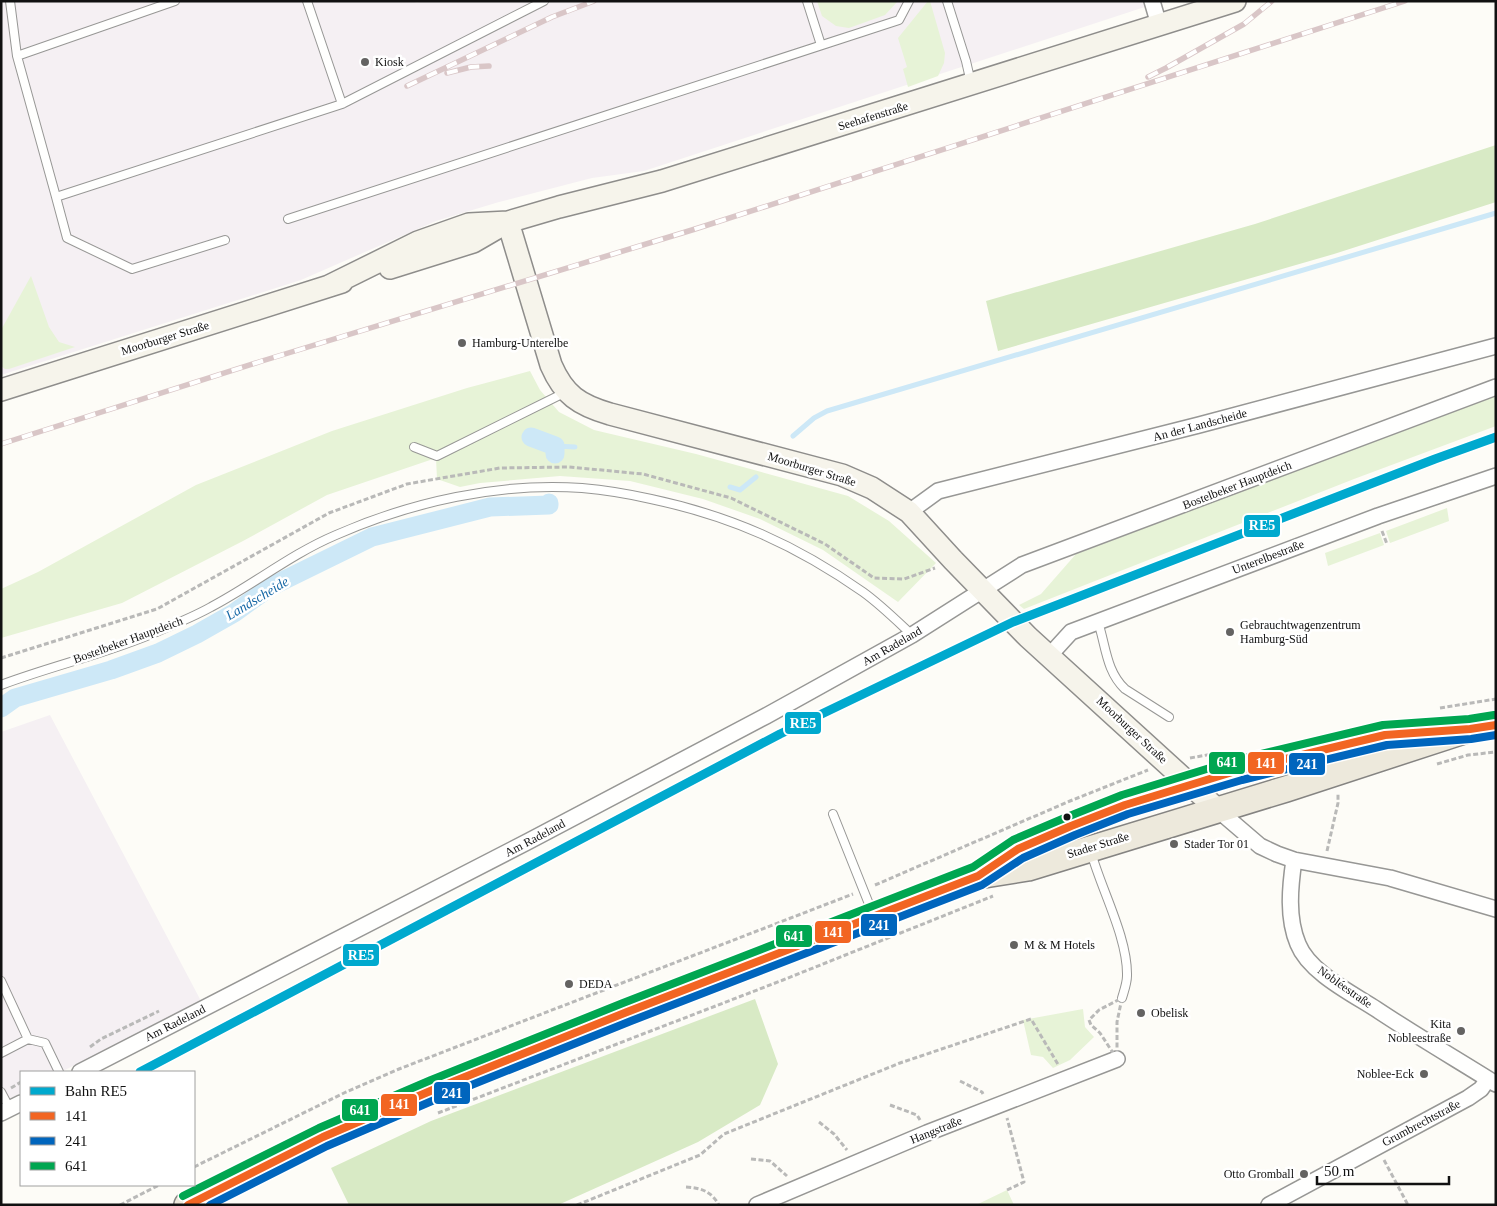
<svg xmlns="http://www.w3.org/2000/svg" width="1497" height="1206" font-family="'Times New Roman',serif">
<style>
.industrial{fill:#f5f0f3}
.green{fill:#e7f3d7}
.forest{fill:#d8eac5}
.lines{fill:none;stroke-linecap:round;stroke-linejoin:round}
.stream{stroke:#cde8f7;stroke-width:5}
.canal{stroke:#cde8f7;stroke-width:19}
.service-casing{stroke:#979795;stroke-width:10}
.minor-casing{stroke:#979795;stroke-width:18}
.secondary-casing{stroke:#8e8d8b;stroke-width:24}
.primary-casing{stroke:#858482;stroke-width:28}
.path{stroke:#b9b9b8;stroke-width:3;stroke-dasharray:5 2.5;stroke-linecap:butt}
.service{stroke:#fffffe;stroke-width:8}
.minor{stroke:#fffffe;stroke-width:15}
.secondary{stroke:#f6f4eb;stroke-width:21}
.primary{stroke:#ede9dc;stroke-width:25}
.rail-casing{stroke:#d9c6c7;stroke-width:5.5}
.rail{stroke:#fff;stroke-width:4;stroke-dasharray:11;stroke-linecap:butt}
.bus-1-casing{stroke:#fff;stroke-width:11}
.bus-2-casing{stroke:#fff;stroke-width:11}
.bus-3-casing{stroke:#fff;stroke-width:11}
.bus-1{stroke:#f26522;stroke-width:8}
.bus-2{stroke:#0065bd;stroke-width:8}
.bus-3{stroke:#00a651;stroke-width:8}
.rail-1-casing{stroke:#fff;stroke-width:12}
.rail-1{stroke:#00a9ce;stroke-width:9}
.poi-dot{fill:#646362;stroke:#fff;stroke-width:2}
.bus-dot{fill:#111;stroke:#fff;stroke-width:2}
.labels{text-anchor:middle;stroke-width:5;stroke-linejoin:round;paint-order:stroke}
.poi-label{font-size:12px;fill:#111;stroke:#fff;text-anchor:start}
.street-label{font-size:12px;fill:#111;stroke:#fff}
.water-label{font-size:14px;font-style:italic;fill:#1768a6;stroke:#fff}
.line-badge{stroke:#fff;stroke-width:2}
.badge-label{font-size:14px;text-anchor:middle;font-weight:bold;fill:#fff}
</style>
<rect width="100%" height="100%" fill="#fdfcf7"/>
<!-- industrial -->
<path class="industrial" d="M 1,1 L 412,1 L 417,3 L 424,1 L 1163,1 L 644,171 L 592,178 L 499,202 L 436,221 L 301,280 L 1,375 Z
M 50,715 L 201,1001 L 61,1072 L 21,1072 L 21,1093 L 1,1103 L 1,732 Z"/>
<!-- green -->
<path class="green" d="M 817,1 L 898,1 L 885,15 L 849,28 L 836,26 L 822,16 Z
M 928,1 L 930,1 L 945,53 L 944,63 L 938,76 L 908,87 L 903,69 L 907,67 L 898,38 Z
M 31,276 L 49,327 L 59,342 L 75,347 L 9,369 L 5,369 L 1,366 L 1,330 Z
M 530,371 L 540,390 L 559,412 L 594,430 L 696,454 L 848,496 L 889,521 L 936,563 L 898,602 L 823,550 L 760,519 L 703,499 L 630,481 L 560,476 L 480,483 L 460,487 L 437,479 L 436,458 L 327,495 L 243,541 L 122,603 L 1,638 L 1,589 L 38,572 L 196,485 L 332,431 L 467,388 Z
M 1496,395 L 1496,426 L 1354,479 L 1024,609 L 1019,605 L 1041,594 L 1076,554 Z
M 1447,508 L 1449,521 L 1390,543 L 1386,531 Z
M 1380,533 L 1384,545 L 1328,566 L 1325,553 Z
M 1083,1009 L 1085,1027 L 1094,1037 L 1070,1060 L 1053,1068 L 1043,1057 L 1031,1055 L 1023,1020 Z
M 1007,1190 L 1014,1205 L 976,1205 Z"/>
<!-- forest -->
<path class="forest" d="M 1496,145 L 1496,202 L 1334,254 L 998,351 L 986,301 L 1255,224 Z
M 755,999 L 778,1064 L 760,1105 L 698,1142 L 558,1205 L 349,1205 L 331,1168 L 431,1121 Z"/>
<g class="lines">
<!-- stream -->
<path class="stream" d="M 793,436 L 814,418 L 827,411 L 1496,213
M 555,446 L 575,447
M 730,487 L 740,490 L 756,477"/>
<!-- canal -->
<path class="canal" d="M 531,437 L 555,446 L 555,454
M 1,708 L 15,698 L 111,670 L 158,653 L 197,634 L 234,613 L 270,587 L 372,537 L 490,507 L 549,505 L 549,503"/>
<!-- service casing -->
<g class="service-casing">
<path id="service" d="M 10,1 L 17,56
M 175,1 L 17,56 L 56,197 L 342,104 L 544,1
M 307,1 L 342,104
M 807,1 L 821,45
M 947,1 L 966,61 L 971,83
M 56,197 L 67,238 L 132,269 L 225,240
M 288,219 L 899,20 L 909,1
M 414,447 L 437,456 L 566,392
M 1098,622 C 1106,646 1106,671 1125,689 L 1169,717
M 1,685 C 54,665 110,653 161,630 C 178,623 195,616 211,607 C 253,585 291,554 336,535 C 411,502 500,482 582,488 C 605,490 629,494 651,499 C 731,516 796,545 863,592 C 881,605 896,620 912,635
M 833,814 L 873,914
M 1091,852 C 1101,889 1128,938 1127,976 C 1127,983 1124,991 1122,998
M 1,981 L 28,1039
M 1,1053 L 28,1039 L 45,1043 L 59,1072
M 1,1092 L 10,1109"/>
</g>
<!-- minor casing -->
<g class="minor-casing">
<path id="minor" d="M 1152,1 L 1159,25
M 909,512 L 938,491 L 1199,425 L 1496,346
M 1050,655 L 1071,632 L 1378,516 L 1496,476
M 1218,810 L 1260,846 L 1277,854 L 1294,860 L 1390,878 L 1496,909
M 1294,860 C 1290,887 1287,918 1298,944 C 1309,972 1351,993 1376,1009 C 1415,1035 1456,1059 1496,1084
M 80,1072 L 529,841 L 766,716 L 912,635 L 1022,565 L 1496,387
M 1,1113 L 21,1103
M 757,1205 L 927,1133 L 1117,1059
M 1269,1205 L 1468,1098 L 1481,1089 L 1488,1079"/>
</g>
<!-- secondary casing -->
<g class="secondary-casing">
<path id="secondary" d="M 508,222 L 551,365 C 564,395 579,405 610,414 L 842,475 L 872,488 L 909,512 L 953,560 L 1028,637 L 1218,810
M 390,268 L 473,242 L 504,224
M 329,286 L 418,242 L 469,224 L 508,222 L 559,207 L 662,181 L 1235,1
M 1,390 L 342,282"/>
</g>
<!-- primary casing -->
<g class="primary-casing">
<path id="primary" d="M 986,871 L 1018,849 L 1071,826 L 1125,805 L 1239,770 L 1385,735 L 1470,729 L 1496,725
M 187,1205 L 323,1137 L 435,1089 L 627,1012 L 978,876 L 1028,868 L 1286,789 L 1470,729"/>
</g>
<!-- path -->
<path class="path" d="M 1382,531 L 1387,544
M 1,658 L 157,609 L 329,513 L 407,484 L 500,468 L 569,467 L 643,474 L 731,498 L 825,544 L 874,578 L 904,579 L 935,568
M 1440,708 L 1496,699
M 1190,758 L 1218,753
M 1437,764 L 1468,755 L 1496,752
M 1327,851 L 1338,803 L 1338,794
M 875,885 L 1070,801 L 1148,770
M 1122,998 L 1117,1022 L 1117,1059 L 1100,1033 L 1091,1025 L 1089,1020 L 1099,1010 Z
M 90,1047 L 101,1039 L 159,1011
M 960,1081 L 982,1092 L 983,1094
M 11,1088 L 21,1082
M 890,1105 L 917,1115 L 920,1120
M 438,1113 L 783,980 L 993,896
M 819,1122 L 834,1134 L 847,1150
M 751,1159 L 770,1161 L 787,1176
M 1384,1160 L 1408,1205
M 194,1167 L 346,1092 L 399,1069 L 853,894
M 686,1187 C 701,1188 711,1191 719,1205
M 1007,1190 L 1024,1182 L 1007,1118
M 120,1205 L 159,1185
M 577,1205 L 700,1155 L 724,1134 L 900,1063 L 1031,1019 L 1059,1066"/>
<!-- service -->
<use href="#service" class="service"/>
<!-- minor -->
<use href="#minor" class="minor"/>
<!-- secondary -->
<use href="#secondary" class="secondary"/>
<!-- primary -->
<use href="#primary" class="primary"/>
<!-- rail casing -->
<g class="rail-casing">
<path id="rail" d="M 447,73 L 471,67 L 489,66
M 1148,77 L 1166,68 L 1244,24 L 1272,1
M 407,86 L 552,17 L 594,1
M 1,444 L 262,361 L 692,230 L 1405,1"/>
</g>
<!-- rail -->
<use href="#rail" class="rail"/>
<!-- bus-1 casing -->
<g class="bus-1-casing">
<path id="bus-1" d="M 188,1205 L 323,1137 L 435,1089 L 627,1012 L 978,876 L 1018,849 L 1071,826 L 1125,805 L 1239,770 L 1385,735 L 1470,729 L 1496,725"/>
</g>
<!-- bus-2 casing -->
<g class="bus-2-casing">
<path id="bus-2" d="M 210,1205 L 327,1146 L 439,1098 L 631,1021 L 982,885 L 1023,858 L 1075,835 L 1128,814 L 1242,780 L 1387,745 L 1471,739 L 1496,735"/>
</g>
<!-- bus-3 casing -->
<g class="bus-3-casing">
<path id="bus-3" d="M 183,1196 L 319,1128 L 431,1080 L 623,1003 L 973,867 L 1013,840 L 1067,817 L 1122,795 L 1236,760 L 1383,725 L 1469,719 L 1494,715"/>
</g>
<!-- bus-1 -->
<use href="#bus-1" class="bus-1"/>
<!-- bus-2 -->
<use href="#bus-2" class="bus-2"/>
<!-- bus-3 -->
<use href="#bus-3" class="bus-3"/>
<!-- rail-1 casing -->
<g class="rail-1-casing">
<path id="rail-1" d="M 140,1072 L 780,734 L 1013,622 L 1435,459 L 1496,437"/>
</g>
<!-- rail-1 -->
<use href="#rail-1" class="rail-1"/>
</g>
<!-- markers -->
<g class="poi-dot">
<circle cx="365" cy="62" r="5"/>
<circle cx="462" cy="343" r="5"/>
<circle cx="1230" cy="632" r="5"/>
<circle cx="1174" cy="844" r="5"/>
<circle cx="1014" cy="945" r="5"/>
<circle cx="569" cy="984" r="5"/>
<circle cx="1141" cy="1013" r="5"/>
<circle cx="1461" cy="1031" r="5"/>
<circle cx="1424" cy="1074" r="5"/>
<circle cx="1304" cy="1174" r="5"/>
</g>
<circle class="bus-dot" cx="1067" cy="817" r="4.5"/>
<g class="labels">
<!-- poi labels -->
<g class="poi-label">
<text x="375" y="66">Kiosk</text>
<text x="472" y="347">Hamburg-Unterelbe</text>
<text x="1240" y="629">Gebrauchtwagenzentrum<tspan x="1240" dy="14">Hamburg-Süd</tspan></text>
<text x="1184" y="848">Stader Tor 01</text>
<text x="1024" y="949">M &amp; M Hotels</text>
<text x="579" y="988">DEDA</text>
<text x="1151" y="1017">Obelisk</text>
<text x="1451" y="1028" text-anchor="end">Kita<tspan x="1451" dy="14">Nobleestraße</tspan></text>
<text x="1414" y="1078" text-anchor="end">Noblee-Eck</text>
<text x="1294" y="1178" text-anchor="end">Otto Gromball</text>
</g>
<!-- street labels -->
<g class="street-label">
<text transform="translate(873 116) rotate(-17)" y="4">Seehafenstraße</text>
<text transform="translate(165 338) rotate(-17)" y="4">Moorburger Straße</text>
<text transform="translate(1200 425) rotate(-15)" y="4">An der Landscheide</text>
<text transform="translate(812 469) rotate(17)" y="4">Moorburger Straße</text>
<text transform="translate(1237 485) rotate(-21)" y="4">Bostelbeker Hauptdeich</text>
<text transform="translate(1268 557) rotate(-21)" y="4">Unterelbestraße</text>
<text transform="translate(128 640) rotate(-20)" y="4">Bostelbeker Hauptdeich</text>
<text transform="translate(892 646) rotate(-30)" y="4">Am Radeland</text>
<text transform="translate(1132 730) rotate(43)" y="4">Moorburger Straße</text>
<text transform="translate(535 838) rotate(-28)" y="4">Am Radeland</text>
<text transform="translate(1098 845) rotate(-17)" y="4">Stader Straße</text>
<text transform="translate(1345 987) rotate(35)" y="4">Nobléestraße</text>
<text transform="translate(175 1023) rotate(-27)" y="4">Am Radeland</text>
<text transform="translate(1421 1123) rotate(-28)" y="4">Grumbrechtstraße</text>
<text transform="translate(936 1130) rotate(-22)" y="4">Hangstraße</text>
</g>
<!-- water labels -->
<g class="water-label">
<text transform="translate(257 598) rotate(-31)" y="5">Landscheide</text>
</g>
</g>
<g class="line-badge">
<rect x="1243" y="514" width="38" height="24" rx="5" fill="#00a9ce"/>
<rect x="784" y="711" width="38" height="24" rx="5" fill="#00a9ce"/>
<rect x="1208" y="751" width="38" height="24" rx="5" fill="#00a651"/>
<rect x="1247" y="751" width="38" height="24" rx="5" fill="#f26522"/>
<rect x="1288" y="752" width="38" height="24" rx="5" fill="#0065bd"/>
<rect x="860" y="913" width="38" height="24" rx="5" fill="#0065bd"/>
<rect x="814" y="920" width="38" height="24" rx="5" fill="#f26522"/>
<rect x="775" y="924" width="38" height="24" rx="5" fill="#00a651"/>
<rect x="342" y="943" width="38" height="24" rx="5" fill="#00a9ce"/>
<rect x="433" y="1081" width="38" height="24" rx="5" fill="#0065bd"/>
<rect x="380" y="1093" width="38" height="24" rx="5" fill="#f26522"/>
<rect x="341" y="1098" width="38" height="24" rx="5" fill="#00a651"/>
</g>
<g class="badge-label">
<text x="1262" y="530">RE5</text>
<text x="803" y="728">RE5</text>
<text x="1227" y="767">641</text>
<text x="1266" y="768">141</text>
<text x="1307" y="769">241</text>
<text x="879" y="930">241</text>
<text x="833" y="937">141</text>
<text x="794" y="941">641</text>
<text x="361" y="960">RE5</text>
<text x="452" y="1098">241</text>
<text x="399" y="1109">141</text>
<text x="360" y="1115">641</text>
</g>
<!-- border -->
<rect width="1497" height="1206" fill="none" stroke="#111111" stroke-width="5"/>
<!-- legend -->
<rect x="20" y="1071" width="175" height="115" fill="#ffffff" stroke="#a0a0a0"/>
<rect x="30" y="1087" width="25" height="8" fill="#00a9ce" stroke="#a0a0a0"/>
<text x="65" y="1096" font-size="15" fill="#111111">Bahn RE5</text>
<rect x="30" y="1112" width="25" height="8" fill="#f26522" stroke="#a0a0a0"/>
<text x="65" y="1121" font-size="15" fill="#111111">141</text>
<rect x="30" y="1137" width="25" height="8" fill="#0065bd" stroke="#a0a0a0"/>
<text x="65" y="1146" font-size="15" fill="#111111">241</text>
<rect x="30" y="1162" width="25" height="8" fill="#00a651" stroke="#a0a0a0"/>
<text x="65" y="1171" font-size="15" fill="#111111">641</text>
<!-- scale -->
<path d="M1317 1176v8h132v-8" fill="none" stroke="#111111" stroke-width="2.5"/>
<text x="1324" y="1176" font-size="15" fill="#111111" stroke="#ffffff" stroke-width="4" paint-order="stroke">50 m</text>
</svg>
